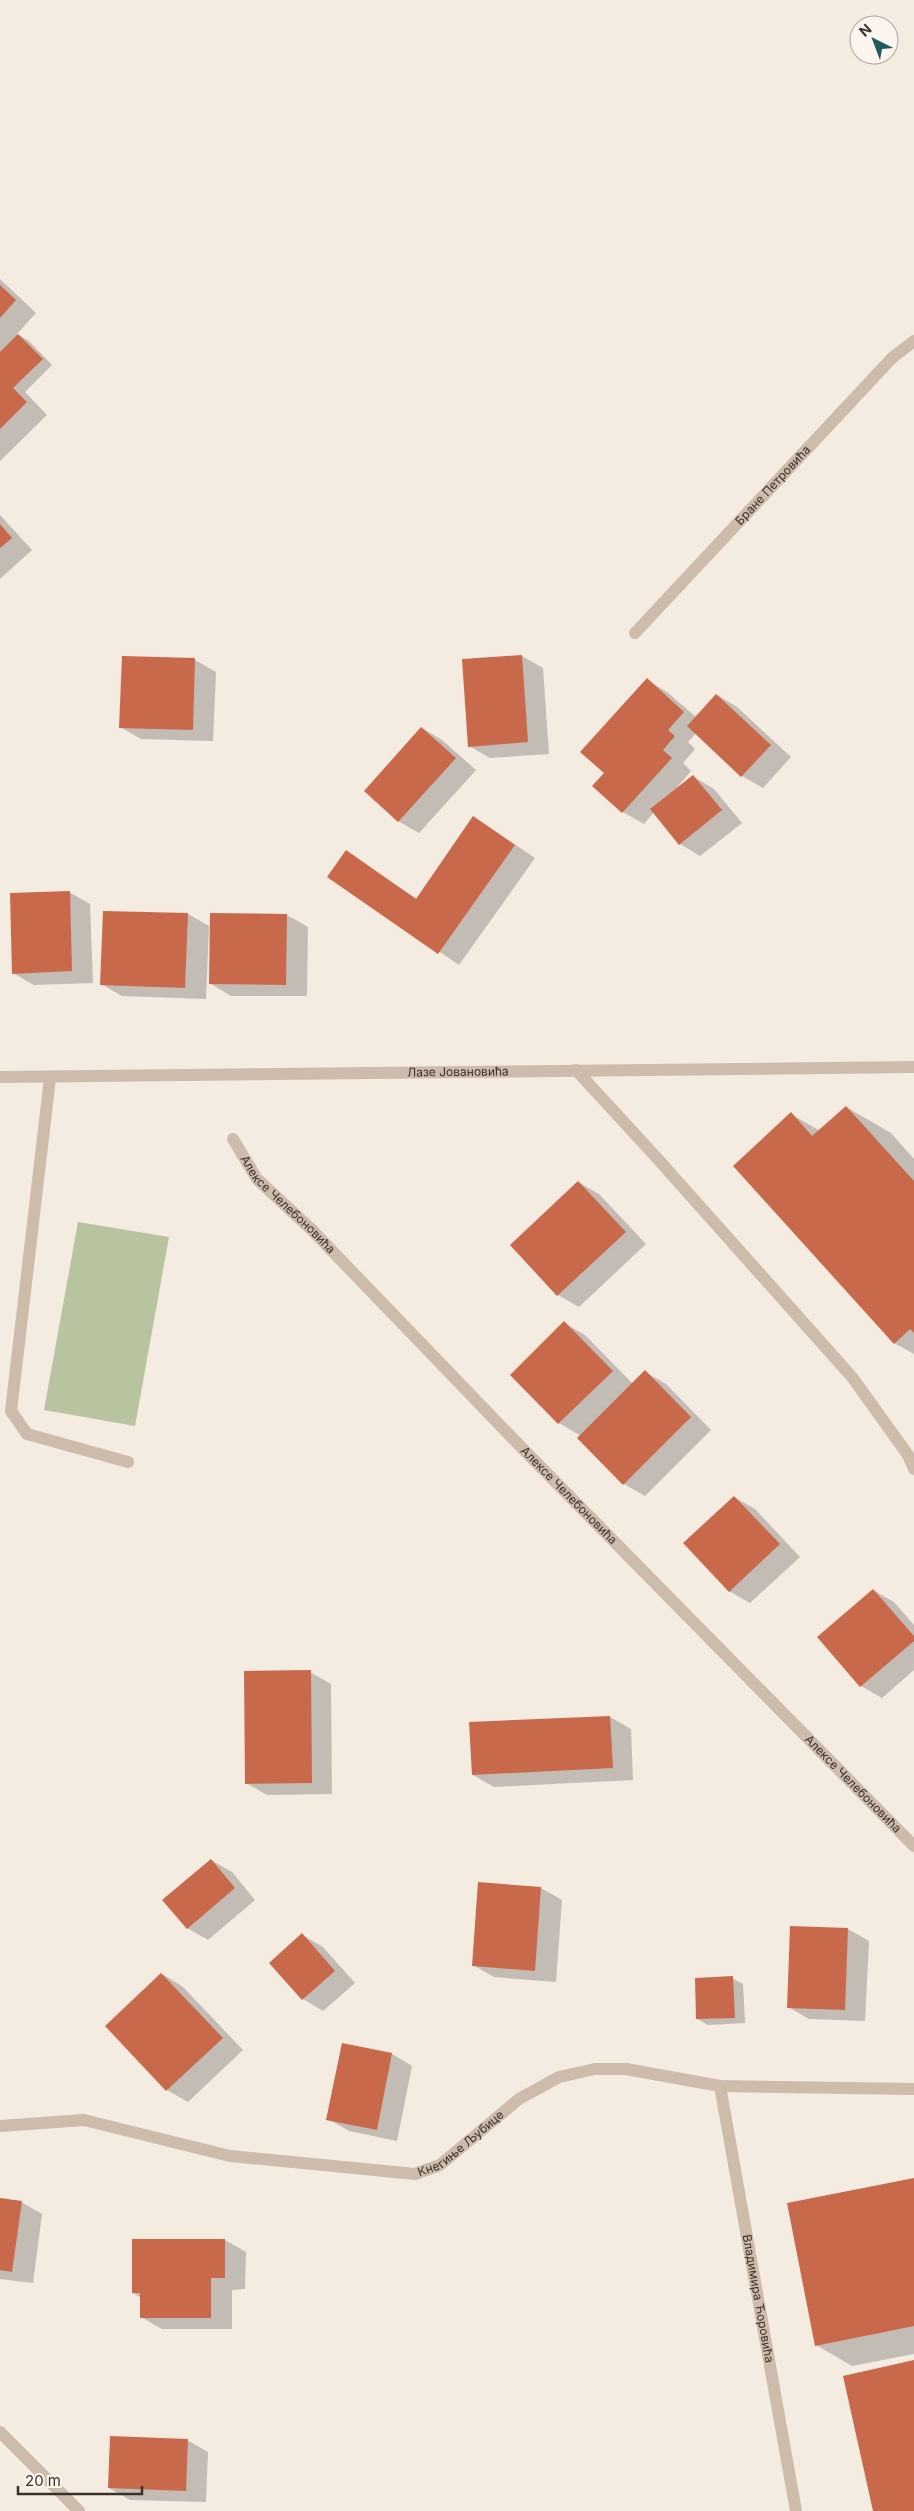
<svg xmlns="http://www.w3.org/2000/svg" width="914" height="2511" font-family="Inter,sans-serif">
<style>
.green{fill:#b8c4a0}
.shadow{fill:#0003}
.building{fill:#c8694b}
.lines{fill:none;stroke-linecap:round;stroke-linejoin:round}
.service{stroke:#cdbbac;stroke-width:12}
.minor{stroke:#cdbbac;stroke-width:12}
.labels{text-anchor:middle;stroke-width:4;stroke-linejoin:round;paint-order:stroke}
.street-label{font-size:12px;fill:#3b302b;stroke:#fbf5ee}
</style>
<rect width="100%" height="100%" fill="#f4ebe1"/>
<!-- green -->
<path class="green" d="M 78,1222 L 169,1237 L 135,1426 L 44,1410 Z"/>
<!-- shadow -->
<path class="shadow" d="M 0,279 L 36,313 L 17,334 L 29,341 L 52,365 L 25,392 L 47,415 L 0,461 Z
M 0,515 L 32,550 L 0,579 Z
M 522,656 L 543,668 L 549,754 L 490,758 L 469,746 Z
M 123,658 L 195,660 L 216,672 L 213,741 L 141,739 L 120,727 Z
M 647,680 L 667,692 L 696,717 L 717,695 L 737,707 L 791,757 L 763,788 L 742,776 L 696,733 L 688,742 L 695,749 L 683,763 L 691,771 L 674,791 L 694,777 L 714,789 L 742,823 L 700,856 L 680,844 L 654,812 L 644,824 L 623,812 L 594,786 L 606,773 Z
M 422,728 L 442,740 L 476,770 L 419,833 L 398,821 Z
M 474,817 L 535,858 L 459,965 L 329,877 L 346,852 L 417,899 Z
M 69,892 L 90,904 L 93,983 L 34,985 L 13,973 Z
M 188,914 L 209,926 L 206,999 L 122,996 L 101,984 Z
M 211,915 L 287,915 L 308,927 L 307,996 L 231,996 L 211,984 Z
M 846,1107 L 891,1133 L 914,1159 L 914,1354 L 894,1343 L 791,1114 L 820,1131 Z
M 578,1182 L 599,1194 L 646,1244 L 579,1307 L 558,1295 Z
M 564,1323 L 585,1335 L 633,1384 L 645,1372 L 666,1384 L 711,1430 L 645,1496 L 624,1484 L 581,1436 L 559,1423 L 512,1375 Z
M 734,1497 L 755,1509 L 800,1557 L 750,1603 L 729,1591 Z
M 873,1590 L 894,1602 L 914,1625 L 914,1670 L 882,1698 L 861,1686 L 819,1638 Z
M 310,1672 L 331,1684 L 332,1794 L 267,1795 L 246,1783 Z
M 610,1717 L 631,1729 L 633,1780 L 494,1787 L 473,1775 L 471,1723 Z
M 211,1860 L 232,1872 L 255,1900 L 208,1940 L 187,1928 Z
M 541,1888 L 562,1900 L 556,1982 L 494,1977 L 473,1965 Z
M 848,1929 L 869,1941 L 865,2021 L 809,2019 L 788,2007 Z
M 302,1935 L 323,1947 L 355,1983 L 323,2011 L 303,1999 Z
M 162,1974 L 182,1986 L 243,2050 L 188,2102 L 167,2090 Z
M 732,1978 L 743,1984 L 745,2023 L 708,2025 L 697,2019 Z
M 392,2054 L 412,2066 L 397,2141 L 349,2131 L 328,2119 Z
M 914,2179 L 914,2354 L 852,2366 L 816,2345 Z
M 0,2199 L 21,2202 L 42,2214 L 33,2283 L 0,2279 Z
M 225,2240 L 246,2252 L 245,2289 L 232,2290 L 232,2329 L 162,2329 L 141,2317 L 141,2298 L 133,2293 Z
M 187,2440 L 208,2452 L 206,2502 L 130,2500 L 109,2488 Z"/>
<!-- building -->
<path class="building" d="M 0,285 L 16,300 L 0,318 Z
M 18,334 L 43,359 L 13,388 L 27,402 L 0,429 L 0,352 Z
M 0,524 L 12,538 L 0,548 Z
M 522,655 L 528,742 L 468,747 L 462,659 Z
M 122,656 L 195,658 L 193,730 L 119,728 Z
M 647,678 L 684,712 L 668,730 L 675,736 L 663,750 L 672,758 L 622,813 L 592,786 L 604,773 L 580,752 Z
M 716,694 L 771,745 L 741,777 L 687,726 Z
M 421,727 L 456,758 L 398,822 L 364,791 Z
M 693,775 L 722,810 L 679,845 L 650,809 Z
M 473,816 L 515,845 L 438,954 L 327,877 L 346,850 L 416,899 Z
M 70,891 L 72,971 L 12,974 L 10,893 Z
M 103,911 L 188,913 L 185,988 L 100,985 Z
M 210,913 L 287,914 L 286,985 L 209,984 Z
M 846,1106 L 914,1181 L 914,1333 L 910,1329 L 894,1344 L 733,1166 L 791,1112 L 812,1136 Z
M 578,1181 L 626,1232 L 557,1296 L 510,1245 Z
M 564,1321 L 613,1371 L 558,1424 L 510,1375 Z
M 645,1370 L 691,1417 L 623,1485 L 577,1438 Z
M 734,1496 L 780,1544 L 729,1592 L 683,1543 Z
M 873,1589 L 914,1636 L 914,1641 L 860,1687 L 817,1637 Z
M 311,1670 L 312,1783 L 245,1784 L 244,1671 Z
M 610,1716 L 613,1768 L 472,1775 L 469,1722 Z
M 211,1859 L 235,1888 L 187,1929 L 162,1900 Z
M 478,1882 L 541,1887 L 535,1971 L 472,1966 Z
M 790,1926 L 848,1928 L 845,2010 L 787,2008 Z
M 302,1933 L 335,1971 L 302,2000 L 269,1963 Z
M 161,1973 L 223,2038 L 166,2091 L 105,2026 Z
M 733,1976 L 735,2018 L 696,2019 L 695,1978 Z
M 342,2043 L 392,2053 L 377,2130 L 326,2120 Z
M 914,2178 L 914,2326 L 815,2346 L 787,2203 Z
M 0,2198 L 22,2201 L 12,2272 L 0,2270 Z
M 132,2239 L 225,2239 L 225,2278 L 211,2278 L 211,2318 L 140,2318 L 140,2293 L 132,2293 Z
M 914,2360 L 914,2511 L 873,2511 L 843,2376 Z
M 110,2436 L 188,2439 L 186,2491 L 108,2488 Z"/>
<g class="lines">
<!-- service -->
<path class="service" d="M 0,2432 L 79,2511"/>
<!-- minor -->
<g class="minor">
<path id="s1" d="M 635,633 L 892,358 L 914,341"/>
<path d="M 576,1070 L 656,1157 L 852,1377 L 908,1455 L 914,1469"/>
<path id="s2" d="M 0,1077 L 914,1067"/>
<path d="M 50,1078 L 11,1411 L 27,1434 L 128,1462"/>
<path id="s3" d="M 233,1139 L 257,1179 L 312,1230 L 522,1448 L 914,1846"/>
<path id="s4" d="M 720,2086 L 796,2511"/>
<path id="s5" d="M 0,2126 L 84,2120 L 230,2156 L 415,2174 L 440,2165 L 519,2099 L 559,2077 L 595,2069 L 626,2069 L 720,2086 L 914,2089"/>
</g>
</g>
<g class="labels">
<!-- street labels -->
<g class="street-label">
<text dy="4" stroke="none"><textPath href="#s1" startOffset="202">Бране Петровића</textPath></text>
<text dy="4" stroke="none"><textPath href="#s2" startOffset="458">Лазе Јовановића</textPath></text>
<text dy="4" stroke="none"><textPath href="#s3" startOffset="86">Алексе Челебоновића</textPath></text>
<text dy="4" stroke="none"><textPath href="#s3" startOffset="491">Алексе Челебоновића</textPath></text>
<text dy="4" stroke="none"><textPath href="#s3" startOffset="896">Алексе Челебоновића</textPath></text>
<text dy="4" stroke="none"><textPath href="#s5" startOffset="476">Кнегиње Љубице</textPath></text>
<text dy="4" stroke="none"><textPath href="#s4" startOffset="216">Владимира Ћоровића</textPath></text>
</g>
</g>
<!-- north arrow -->
<g transform="translate(874 40) rotate(318)"><circle r="24" fill="#fbf5ee" stroke="#aea6a0"/>
<path d="M0-4L9 19L0 12L-9 19Z" fill="#1f5a5e"/>
<text y="-8" font-size="14" font-weight="bold" text-anchor="middle" fill="#3b302b">N</text>
</g>
<!-- scale -->
<path d="M18 2486v8h124v-8" fill="none" stroke="#3b302b" stroke-width="2.5"/>
<text x="25" y="2486" font-size="15" fill="#3b302b" stroke="#fbf5ee" stroke-width="4" paint-order="stroke">20 m</text>
</svg>
